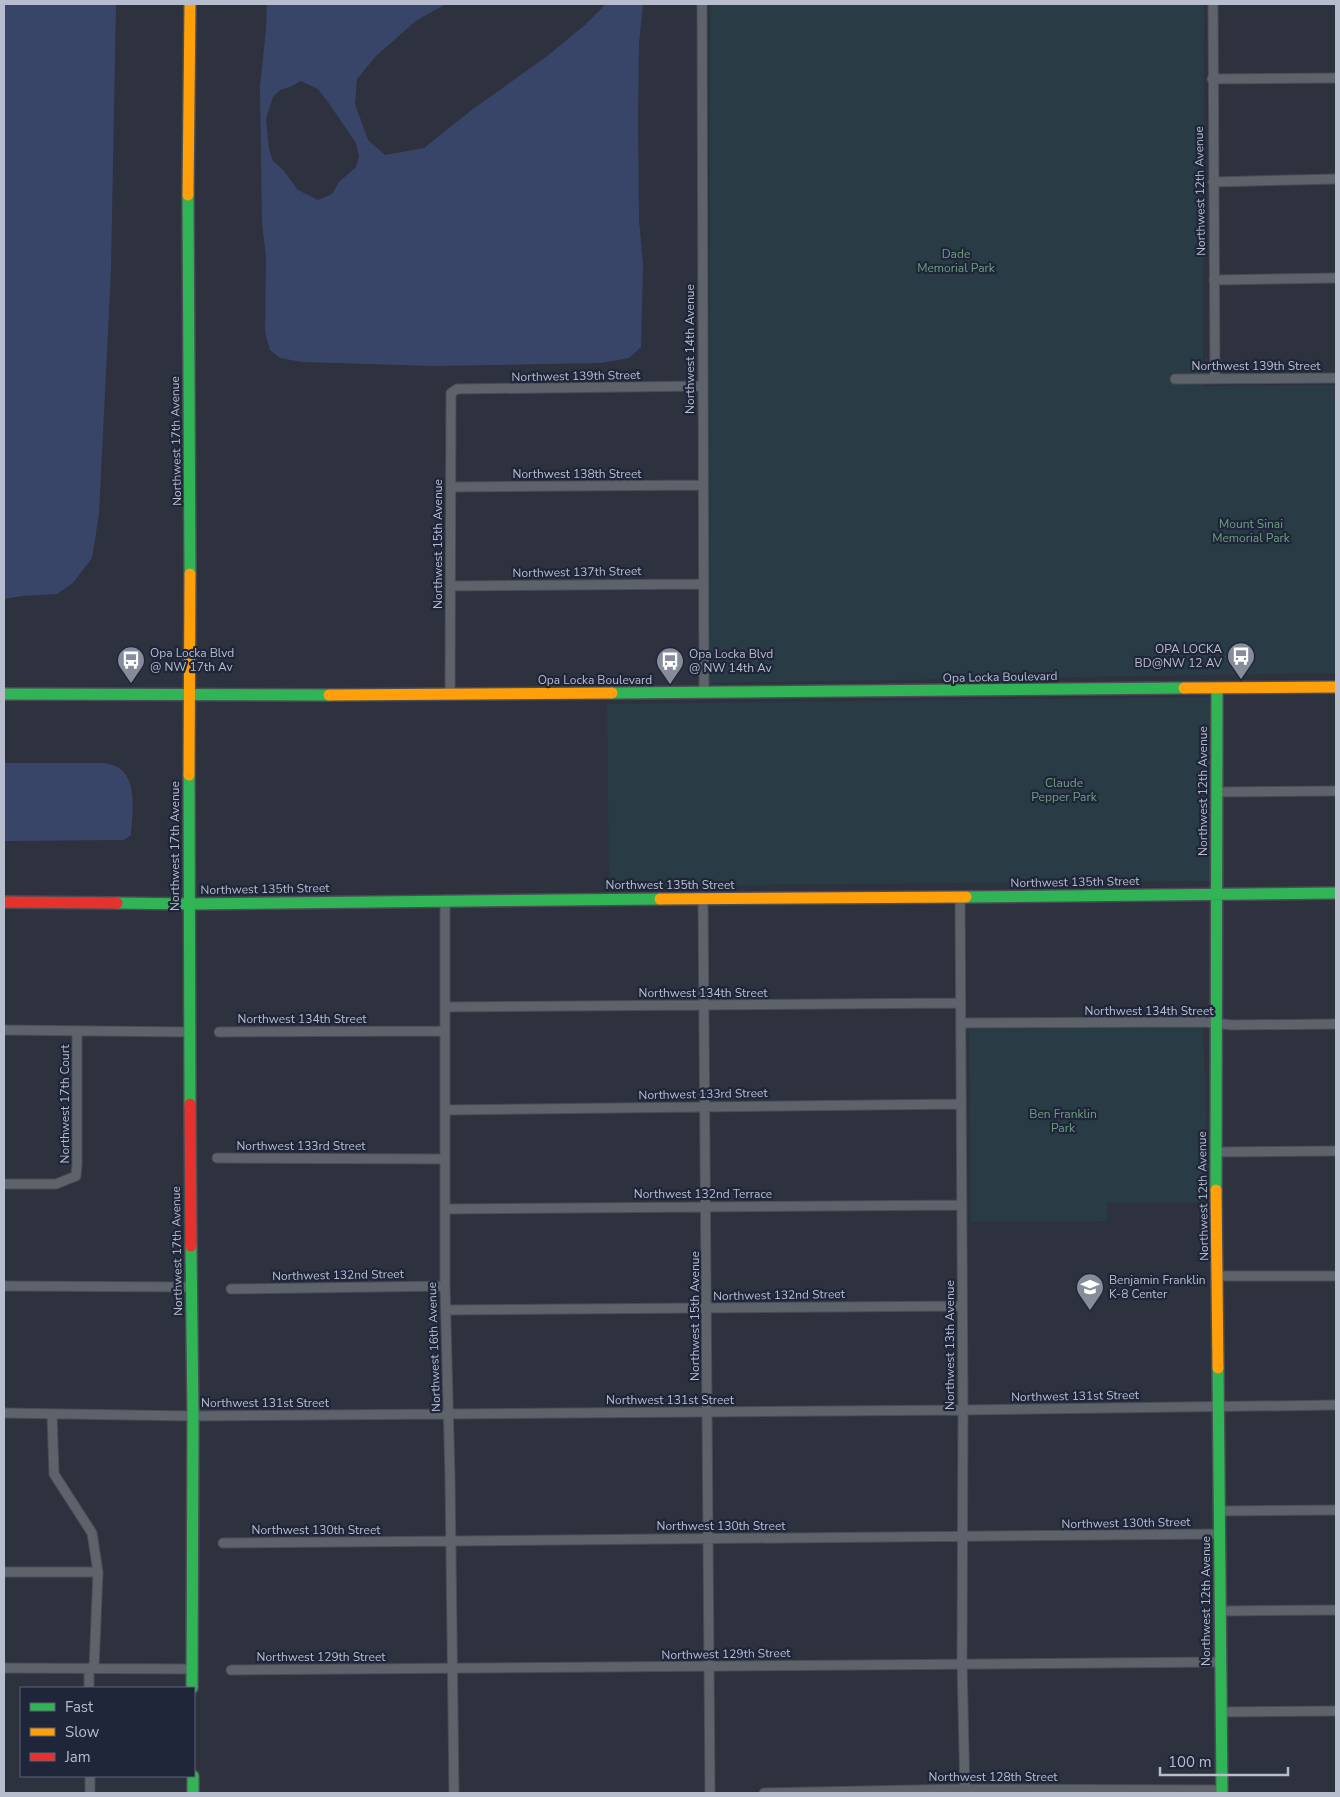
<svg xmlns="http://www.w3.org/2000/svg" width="1340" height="1797" font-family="'Nunito Sans',sans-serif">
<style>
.green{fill:#293c45}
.water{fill:#394568;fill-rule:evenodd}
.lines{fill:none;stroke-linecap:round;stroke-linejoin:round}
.street-casing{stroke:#4a4d56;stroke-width:11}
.fast-casing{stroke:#4a4d56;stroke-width:14}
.slow-casing{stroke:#4a4d56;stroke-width:14}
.jam-casing{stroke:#4a4d56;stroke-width:14}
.street{stroke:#5e626b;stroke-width:9}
.fast{stroke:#30b455;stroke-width:11}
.slow{stroke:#ff9f0a;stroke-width:11}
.jam{stroke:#e5322d;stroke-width:11}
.labels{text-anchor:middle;stroke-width:4.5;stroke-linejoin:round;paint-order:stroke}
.street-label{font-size:12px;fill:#b8bdcd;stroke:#1f263a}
.park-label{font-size:12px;fill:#6f9f81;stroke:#1f263a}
.poi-label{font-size:12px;fill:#b8bdcd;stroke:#1f263a;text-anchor:start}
</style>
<rect width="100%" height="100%" fill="#2d323e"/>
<!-- green -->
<path class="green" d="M 710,4 L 1204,4 L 1203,386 L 1336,385 L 1336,673 L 709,683 Z
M 1212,697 L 1212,881 L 609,886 L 607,704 Z
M 1203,1027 L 1209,1202 L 1107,1203 L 1107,1221 L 971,1222 L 969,1029 Z"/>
<!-- water -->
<path class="water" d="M 4,4 L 116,4 L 111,271 L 99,514 L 92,558 L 73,583 L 57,594 L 22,596 L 4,599 Z
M 267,4 L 446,4 L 417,20 L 376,56 L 357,79 L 355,104 L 368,140 L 385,155 L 424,148 L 473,109 L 546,57 L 586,24 L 606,4 L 643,4 L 639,44 L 638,120 L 639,220 L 643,265 L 641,347 L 629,358 L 601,363 L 434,366 L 302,362 L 280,358 L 270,350 L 265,332 L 266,257 L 262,223 L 260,87 L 266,28 ZM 301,81 L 318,89 L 328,102 L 356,143 L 359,157 L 356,167 L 339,182 L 332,194 L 318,200 L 298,190 L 284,171 L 273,161 L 269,149 L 266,119 L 273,97 L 280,90 L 290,87 Z
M 4,763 L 104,763 C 108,764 115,765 119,768 C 138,780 132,816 131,835 L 124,840 L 4,841 Z"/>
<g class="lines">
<!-- street casing -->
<g class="street-casing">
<path id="street" d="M 702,4 L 704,693
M 1213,4 L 1215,378
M 1212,79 L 1336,78
M 1213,182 L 1336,179
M 1214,280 L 1336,278
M 1175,379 L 1336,378
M 451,487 L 703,485
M 451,586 L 703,584
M 450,695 L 451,393 L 457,389 L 702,386
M 1216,792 L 1336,791
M 960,896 L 963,1410 L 962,1664 L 965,1793
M 703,899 L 710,1793
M 445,900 L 445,1286 L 450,1477 L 454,1793
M 445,1007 L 961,1003
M 961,1023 L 1204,1022 L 1232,1025 L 1336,1024
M 4,1030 L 189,1032
M 219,1032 L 445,1031
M 445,1110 L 961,1104
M 1216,1152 L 1336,1151
M 217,1158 L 445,1159
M 4,1184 L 56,1184 L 76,1176 L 77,1164 L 77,1031
M 445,1209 L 962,1205
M 1218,1276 L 1336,1276
M 4,1286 L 191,1287
M 231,1289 L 445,1286
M 446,1310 L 962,1306
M 4,1413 L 193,1416 L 963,1410 L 1336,1405
M 52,1414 L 54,1474 L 92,1533 L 98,1572 L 94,1668
M 1220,1511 L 1336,1510
M 223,1543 L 1220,1534
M 4,1572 L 98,1572
M 1220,1611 L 1336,1610
M 4,1668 L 192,1669
M 89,1668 L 89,1688
M 231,1670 L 1220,1662
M 1221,1712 L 1336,1711
M 90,1776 L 90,1793
M 764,1793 L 965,1789 L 1222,1790"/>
</g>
<!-- fast casing -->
<g class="fast-casing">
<path id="fast" d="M 188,195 L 190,574
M 612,693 L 1184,688
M 4,694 L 329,695
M 189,775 L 190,1104
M 966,897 L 1336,893
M 117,903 L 189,904 L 660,899
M 1216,1190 L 1217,689
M 191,1246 L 193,1416 L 192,1688
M 1218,1368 L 1222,1793
M 193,1776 L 193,1793"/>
</g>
<!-- slow casing -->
<g class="slow-casing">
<path id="slow" d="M 188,195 L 190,4
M 1184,688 L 1336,687
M 329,695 L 612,693
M 189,775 L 190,574
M 660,899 L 966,897
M 1216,1190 L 1218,1368"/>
</g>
<!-- jam casing -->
<g class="jam-casing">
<path id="jam" d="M 4,902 L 117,903
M 190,1104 L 191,1246"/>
</g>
<!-- street -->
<use href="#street" class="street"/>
<!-- fast -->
<use href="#fast" class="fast"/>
<!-- slow -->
<use href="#slow" class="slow"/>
<!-- jam -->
<use href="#jam" class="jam"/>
</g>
<!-- icons -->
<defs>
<g id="bus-pin" transform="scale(1.4375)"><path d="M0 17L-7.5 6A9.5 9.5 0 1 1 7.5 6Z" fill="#878c9b" stroke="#1f263a"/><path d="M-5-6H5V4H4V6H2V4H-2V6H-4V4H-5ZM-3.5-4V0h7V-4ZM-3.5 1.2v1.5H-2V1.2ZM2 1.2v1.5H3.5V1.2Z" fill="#fff"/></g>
<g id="school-pin" transform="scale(1.4375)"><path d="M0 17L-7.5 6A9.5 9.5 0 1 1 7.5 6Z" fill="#878c9b" stroke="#1f263a"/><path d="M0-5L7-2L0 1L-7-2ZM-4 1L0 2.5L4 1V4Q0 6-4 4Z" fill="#fff"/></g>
</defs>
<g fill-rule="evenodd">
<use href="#bus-pin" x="1241" y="656"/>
<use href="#bus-pin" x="131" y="660"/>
<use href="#bus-pin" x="670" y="661"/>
<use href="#school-pin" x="1090" y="1287"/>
</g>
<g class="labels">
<!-- street labels -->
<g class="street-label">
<text transform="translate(1200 191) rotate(-91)" y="4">Northwest 12th Avenue</text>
<text transform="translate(690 349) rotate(-90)" y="4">Northwest 14th Avenue</text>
<text x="1256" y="370">Northwest 139th Street</text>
<text transform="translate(576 376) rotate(-1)" y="4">Northwest 139th Street</text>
<text transform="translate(176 441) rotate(-91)" y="4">Northwest 17th Avenue</text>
<text x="577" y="478">Northwest 138th Street</text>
<text transform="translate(438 544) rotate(-90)" y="4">Northwest 15th Avenue</text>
<text transform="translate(577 572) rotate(-1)" y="4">Northwest 137th Street</text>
<text transform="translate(1000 677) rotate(-1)" y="4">Opa Locka Boulevard</text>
<text x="595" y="684">Opa Locka Boulevard</text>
<text transform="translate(1203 791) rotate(-90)" y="4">Northwest 12th Avenue</text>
<text transform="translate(175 846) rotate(-90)" y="4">Northwest 17th Avenue</text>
<text transform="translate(1075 882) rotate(-1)" y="4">Northwest 135th Street</text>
<text x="670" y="889">Northwest 135th Street</text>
<text transform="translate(265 889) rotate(-1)" y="4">Northwest 135th Street</text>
<text x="703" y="997">Northwest 134th Street</text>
<text x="1149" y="1015">Northwest 134th Street</text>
<text x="302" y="1023">Northwest 134th Street</text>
<text transform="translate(703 1094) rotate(-1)" y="4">Northwest 133rd Street</text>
<text transform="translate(65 1104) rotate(-90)" y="4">Northwest 17th Court</text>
<text x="301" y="1150">Northwest 133rd Street</text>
<text x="703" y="1198">Northwest 132nd Terrace</text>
<text transform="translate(1203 1196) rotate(-91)" y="4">Northwest 12th Avenue</text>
<text transform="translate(177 1251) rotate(-91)" y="4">Northwest 17th Avenue</text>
<text transform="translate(338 1275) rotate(-1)" y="4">Northwest 132nd Street</text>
<text transform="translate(779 1295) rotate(-1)" y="4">Northwest 132nd Street</text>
<text transform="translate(695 1316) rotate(-90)" y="4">Northwest 15th Avenue</text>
<text transform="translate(950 1345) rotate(-90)" y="4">Northwest 13th Avenue</text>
<text transform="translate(434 1347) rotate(-92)" y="4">Northwest 16th Avenue</text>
<text transform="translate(1075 1396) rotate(-1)" y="4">Northwest 131st Street</text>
<text x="670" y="1404">Northwest 131st Street</text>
<text x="265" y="1407">Northwest 131st Street</text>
<text transform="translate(1126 1523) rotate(-1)" y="4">Northwest 130th Street</text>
<text x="721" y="1530">Northwest 130th Street</text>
<text x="316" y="1534">Northwest 130th Street</text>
<text transform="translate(1206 1601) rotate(-90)" y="4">Northwest 12th Avenue</text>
<text transform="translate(726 1654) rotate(-1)" y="4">Northwest 129th Street</text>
<text x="321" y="1661">Northwest 129th Street</text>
<text x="993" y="1781">Northwest 128th Street</text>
</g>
<!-- park labels -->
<g class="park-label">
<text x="956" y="258">Dade<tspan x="956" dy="14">Memorial Park</tspan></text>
<text x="1251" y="528">Mount Sinai<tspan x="1251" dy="14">Memorial Park</tspan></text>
<text x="1064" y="787">Claude<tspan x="1064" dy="14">Pepper Park</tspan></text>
<text x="1063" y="1118">Ben Franklin<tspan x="1063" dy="14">Park</tspan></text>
</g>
<!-- poi labels -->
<g class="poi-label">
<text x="1222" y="653" text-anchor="end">OPA LOCKA<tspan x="1222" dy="14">BD@NW 12 AV</tspan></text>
<text x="150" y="657">Opa Locka Blvd<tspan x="150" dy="14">@ NW 17th Av</tspan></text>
<text x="689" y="658">Opa Locka Blvd<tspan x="689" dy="14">@ NW 14th Av</tspan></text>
<text x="1109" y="1284">Benjamin Franklin<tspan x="1109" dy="14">K-8 Center</tspan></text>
</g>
</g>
<!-- border -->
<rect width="1340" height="1797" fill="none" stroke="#b8bdcd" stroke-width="10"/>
<!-- legend -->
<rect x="20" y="1687" width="175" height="90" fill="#1f263a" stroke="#5c6275"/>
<rect x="30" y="1703" width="25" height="8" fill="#30b455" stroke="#5c6275"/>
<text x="65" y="1712" font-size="15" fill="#b8bdcd">Fast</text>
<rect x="30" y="1728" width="25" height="8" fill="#ff9f0a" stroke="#5c6275"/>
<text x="65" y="1737" font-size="15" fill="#b8bdcd">Slow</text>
<rect x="30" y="1753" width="25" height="8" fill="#e5322d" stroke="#5c6275"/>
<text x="65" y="1762" font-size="15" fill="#b8bdcd">Jam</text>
<!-- scale -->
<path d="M1160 1767v8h128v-8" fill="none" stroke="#b8bdcd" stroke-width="2.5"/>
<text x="1168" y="1767" font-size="15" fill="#b8bdcd" stroke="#1f263a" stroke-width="4" paint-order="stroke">100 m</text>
</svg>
